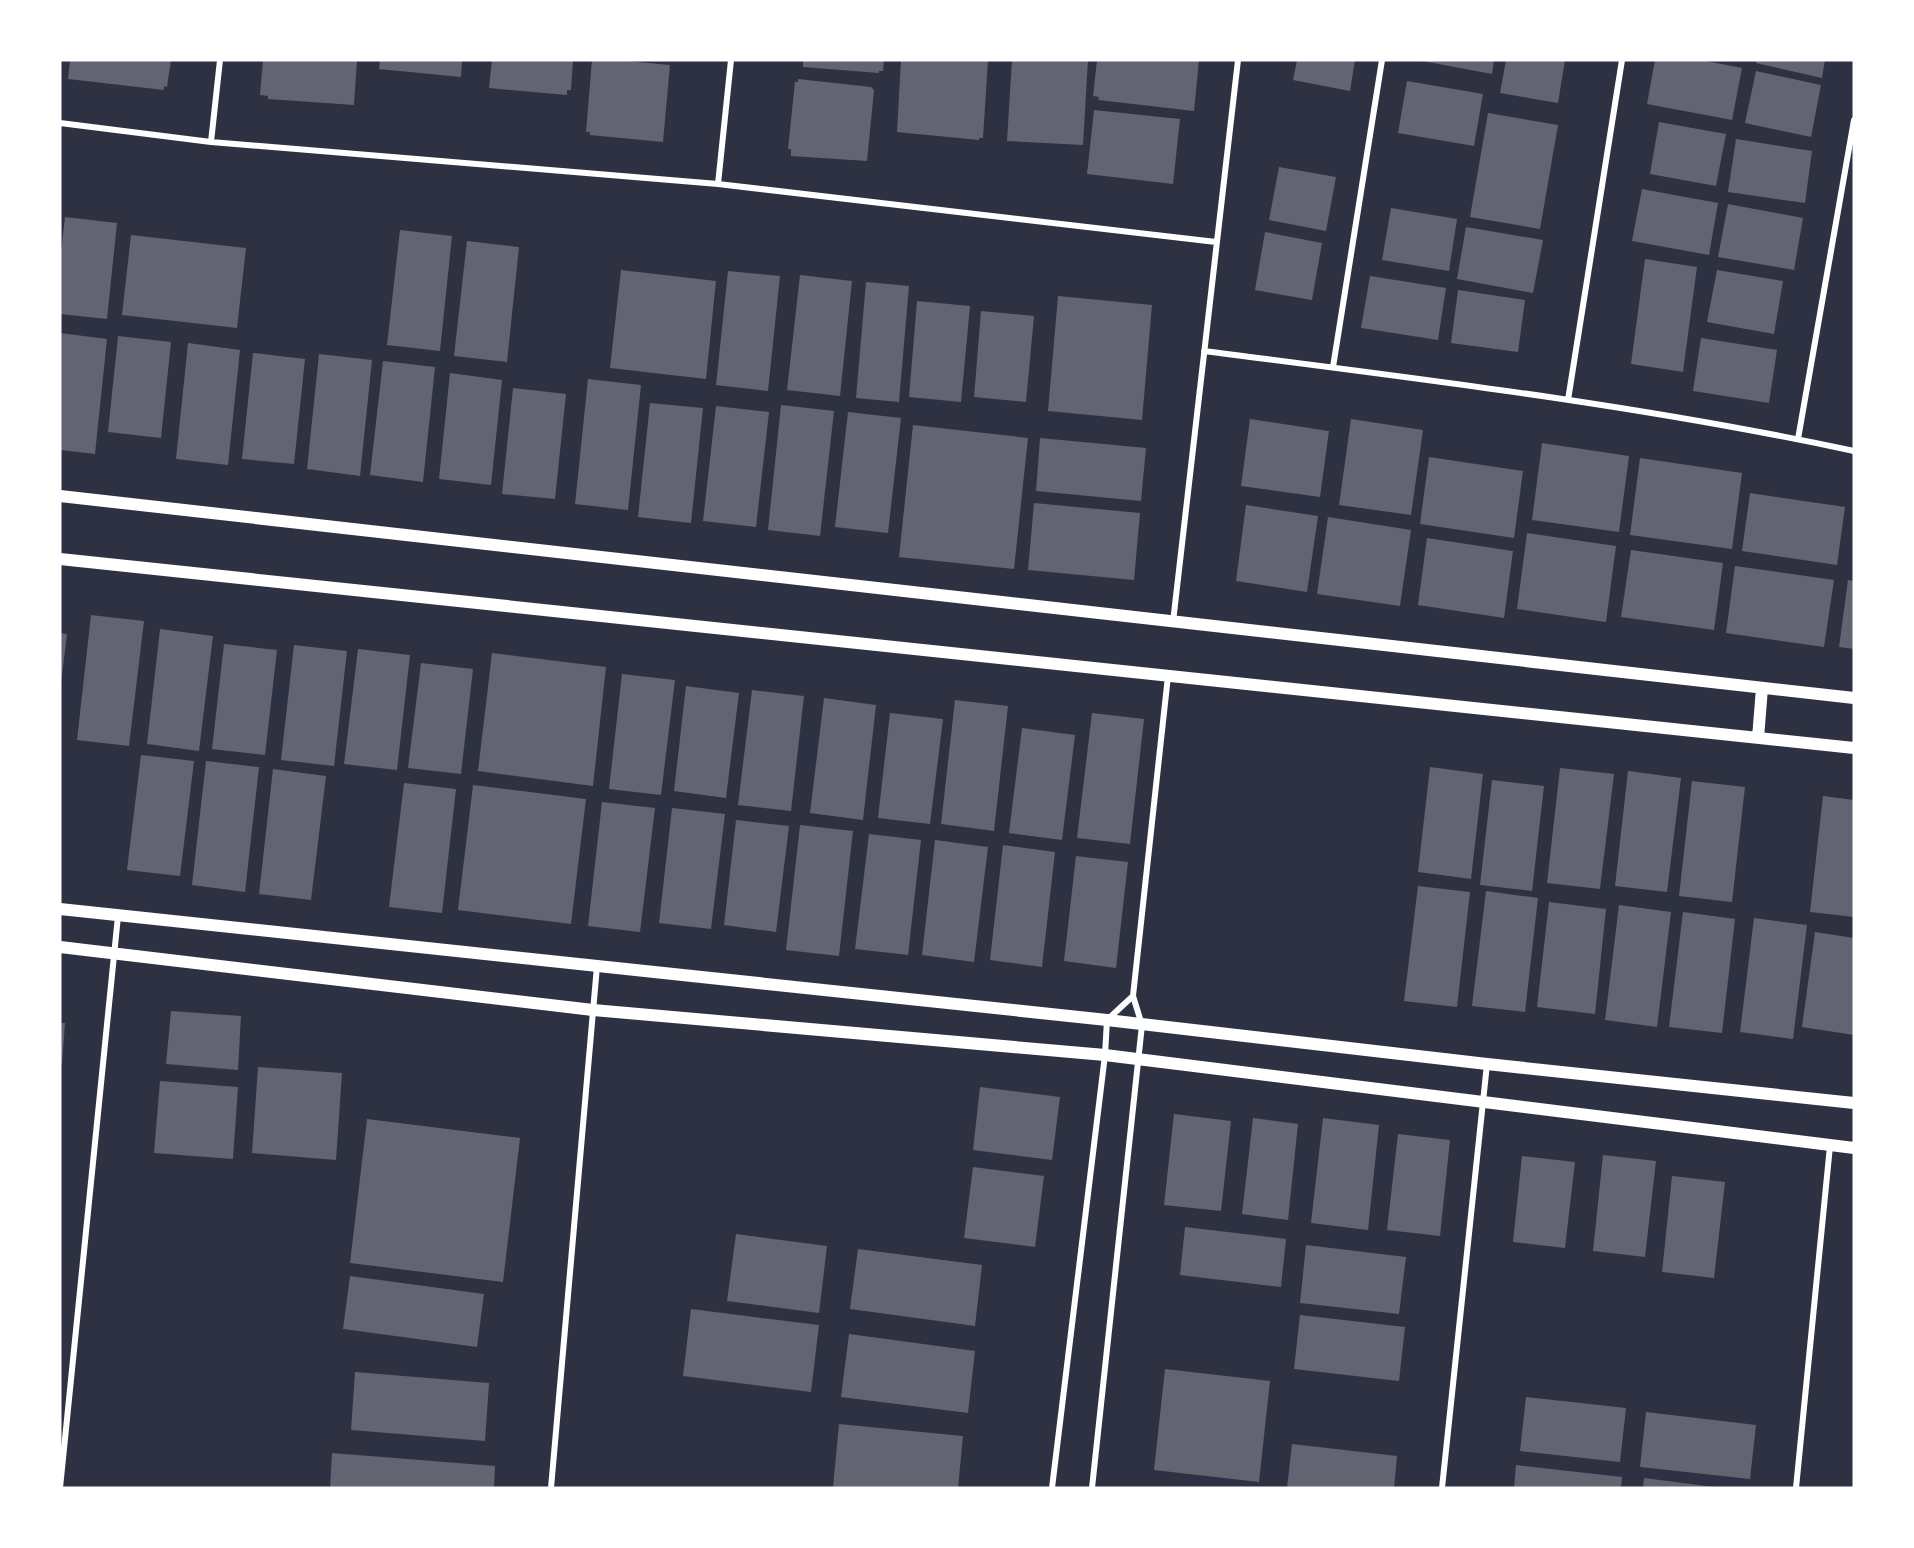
<svg xmlns="http://www.w3.org/2000/svg" width="1914" height="1548" font-family="Manrope,sans-serif">
<style>
.building{fill:#626471}
.lines{fill:none;stroke-linecap:round;stroke-linejoin:round}
.minor{stroke:#fff;stroke-width:6}
.secondary{stroke:#fff;stroke-width:12}
</style>
<rect width="100%" height="100%" fill="#2d3142"/>
<!-- building -->
<path class="building" d="M 70,60 L 171,60 L 167,87 L 164,86 L 164,90 L 68,79 Z
M 263,60 L 357,60 L 354,105 L 268,99 L 268,96 L 260,95 Z
M 380,60 L 462,60 L 461,77 L 379,69 Z
M 492,60 L 573,60 L 571,90 L 567,90 L 567,95 L 489,88 Z
M 592,60 L 617,60 L 670,65 L 663,142 L 590,135 L 590,132 L 586,132 Z
M 803,60 L 884,60 L 883,71 L 879,71 L 879,73 L 803,67 Z
M 901,60 L 988,60 L 983,138 L 979,138 L 979,140 L 897,132 Z
M 1012,60 L 1088,60 L 1083,145 L 1007,141 Z
M 1097,60 L 1199,60 L 1194,111 L 1098,100 L 1099,97 L 1093,96 Z
M 1297,60 L 1355,60 L 1350,91 L 1293,80 Z
M 1417,60 L 1494,60 L 1492,74 Z
M 1506,60 L 1565,60 L 1558,103 L 1500,93 Z
M 1655,60 L 1701,60 L 1742,68 L 1732,120 L 1647,104 Z
M 1756,60 L 1825,60 L 1822,78 L 1756,63 Z
M 1756,71 L 1821,85 L 1811,137 L 1745,123 Z
M 798,79 L 871,87 L 874,90 L 867,161 L 791,156 L 791,149 L 788,149 L 795,82 L 798,82 Z
M 1407,81 L 1483,94 L 1474,146 L 1398,133 Z
M 1094,110 L 1180,119 L 1173,184 L 1087,174 Z
M 1488,113 L 1558,125 L 1540,229 L 1470,217 Z
M 1659,122 L 1726,134 L 1716,186 L 1650,174 Z
M 1736,139 L 1812,151 L 1805,203 L 1728,192 Z
M 1279,167 L 1336,177 L 1326,231 L 1269,220 Z
M 1642,189 L 1718,203 L 1709,255 L 1632,241 Z
M 1728,204 L 1803,218 L 1794,270 L 1718,257 Z
M 1391,208 L 1457,219 L 1449,271 L 1382,260 Z
M 65,217 L 117,223 L 107,319 L 60,314 L 60,260 Z
M 1466,227 L 1543,240 L 1533,293 L 1457,279 Z
M 400,230 L 452,236 L 440,351 L 387,345 Z
M 1265,232 L 1322,243 L 1312,300 L 1255,290 Z
M 131,235 L 246,248 L 237,328 L 122,315 Z
M 467,241 L 519,247 L 507,362 L 454,356 Z
M 1645,259 L 1697,267 L 1683,372 L 1631,364 Z
M 621,270 L 716,281 L 706,379 L 610,368 Z
M 1717,270 L 1783,281 L 1774,334 L 1707,322 Z
M 728,271 L 780,276 L 768,391 L 716,385 Z
M 800,275 L 852,281 L 840,396 L 787,390 Z
M 1370,276 L 1446,288 L 1438,340 L 1361,328 Z
M 866,282 L 909,286 L 899,402 L 856,398 Z
M 1458,290 L 1525,300 L 1518,352 L 1451,343 Z
M 1058,296 L 1152,305 L 1142,420 L 1048,411 Z
M 917,301 L 970,306 L 961,402 L 909,397 Z
M 981,311 L 1034,316 L 1026,402 L 974,397 Z
M 60,333 L 107,339 L 95,454 L 60,450 Z
M 118,336 L 171,342 L 161,438 L 108,432 Z
M 1701,338 L 1777,350 L 1769,403 L 1693,391 Z
M 188,343 L 240,350 L 228,465 L 176,459 Z
M 253,353 L 305,359 L 294,464 L 242,459 Z
M 319,354 L 372,360 L 360,476 L 307,469 Z
M 383,361 L 435,367 L 423,482 L 370,475 Z
M 450,373 L 502,380 L 491,485 L 439,479 Z
M 588,379 L 641,385 L 628,510 L 575,504 Z
M 513,388 L 566,394 L 555,499 L 502,494 Z
M 650,403 L 703,408 L 691,523 L 638,517 Z
M 781,405 L 834,411 L 820,536 L 768,530 Z
M 716,406 L 769,412 L 756,527 L 703,521 Z
M 848,412 L 901,418 L 888,533 L 835,527 Z
M 1250,419 L 1329,431 L 1320,497 L 1241,486 Z
M 1351,419 L 1423,430 L 1411,515 L 1339,505 Z
M 913,425 L 1028,438 L 1014,569 L 899,557 Z
M 1040,438 L 1146,448 L 1141,501 L 1036,491 Z
M 1542,443 L 1629,456 L 1619,532 L 1532,520 Z
M 1429,457 L 1523,471 L 1514,538 L 1420,524 Z
M 1640,458 L 1742,473 L 1732,549 L 1630,535 Z
M 1750,493 L 1845,507 L 1837,565 L 1742,551 Z
M 1034,503 L 1140,513 L 1134,580 L 1028,570 Z
M 1246,505 L 1318,516 L 1307,592 L 1236,581 Z
M 1328,517 L 1411,530 L 1400,606 L 1317,594 Z
M 1527,533 L 1616,546 L 1606,622 L 1517,609 Z
M 1427,538 L 1513,551 L 1504,618 L 1418,605 Z
M 1631,550 L 1723,563 L 1714,630 L 1621,617 Z
M 1735,566 L 1834,580 L 1824,647 L 1726,633 Z
M 1848,580 L 1854,581 L 1854,649 L 1839,647 Z
M 91,615 L 144,621 L 129,746 L 77,740 Z
M 160,629 L 213,636 L 199,751 L 147,744 Z
M 60,633 L 67,634 L 61,683 L 60,682 Z
M 224,644 L 277,650 L 265,755 L 212,749 Z
M 294,645 L 347,651 L 334,766 L 281,760 Z
M 358,649 L 410,655 L 397,770 L 344,764 Z
M 492,653 L 606,667 L 593,786 L 478,771 Z
M 421,663 L 473,669 L 461,774 L 408,768 Z
M 622,674 L 675,680 L 661,795 L 609,789 Z
M 686,686 L 739,693 L 726,798 L 674,791 Z
M 752,690 L 804,696 L 791,811 L 738,805 Z
M 824,698 L 876,705 L 863,820 L 810,813 Z
M 955,700 L 1008,706 L 994,831 L 941,824 Z
M 890,713 L 943,719 L 930,824 L 878,818 Z
M 1092,713 L 1144,719 L 1130,844 L 1077,838 Z
M 1022,728 L 1075,735 L 1062,840 L 1009,833 Z
M 141,755 L 194,761 L 180,876 L 127,870 Z
M 206,761 L 259,767 L 245,892 L 192,885 Z
M 1430,767 L 1483,774 L 1471,879 L 1418,872 Z
M 1560,768 L 1614,774 L 1600,889 L 1547,883 Z
M 273,769 L 326,776 L 311,900 L 259,894 Z
M 1628,771 L 1681,778 L 1667,892 L 1615,886 Z
M 1492,780 L 1544,786 L 1532,891 L 1480,885 Z
M 1692,781 L 1745,787 L 1732,902 L 1679,896 Z
M 404,783 L 456,789 L 442,913 L 389,907 Z
M 473,785 L 586,799 L 571,924 L 458,910 Z
M 1823,796 L 1854,800 L 1854,917 L 1810,912 Z
M 602,802 L 655,808 L 640,932 L 588,926 Z
M 672,808 L 725,814 L 711,929 L 659,923 Z
M 736,820 L 789,826 L 776,932 L 724,925 Z
M 800,825 L 853,831 L 839,956 L 786,950 Z
M 869,834 L 921,840 L 908,955 L 855,949 Z
M 935,840 L 988,847 L 974,962 L 922,955 Z
M 1003,845 L 1055,852 L 1042,967 L 990,960 Z
M 1076,856 L 1128,862 L 1116,968 L 1064,961 Z
M 1418,886 L 1470,892 L 1457,1007 L 1404,1001 Z
M 1486,891 L 1538,898 L 1525,1012 L 1472,1006 Z
M 1549,902 L 1606,909 L 1595,1014 L 1537,1007 Z
M 1619,905 L 1671,912 L 1657,1027 L 1605,1020 Z
M 1683,912 L 1735,919 L 1722,1033 L 1669,1027 Z
M 1754,918 L 1807,925 L 1793,1039 L 1740,1032 Z
M 1815,932 L 1854,938 L 1854,1035 L 1802,1027 Z
M 171,1011 L 241,1016 L 238,1070 L 166,1064 Z
M 60,1023 L 65,1023 L 62,1064 L 60,1064 Z
M 258,1067 L 342,1073 L 336,1160 L 252,1153 Z
M 160,1081 L 238,1087 L 233,1159 L 154,1153 Z
M 980,1087 L 1060,1097 L 1052,1160 L 973,1150 Z
M 1174,1114 L 1231,1121 L 1221,1211 L 1164,1205 Z
M 1253,1118 L 1298,1124 L 1288,1220 L 1242,1214 Z
M 1323,1118 L 1379,1125 L 1368,1230 L 1311,1223 Z
M 367,1119 L 520,1138 L 503,1282 L 350,1263 Z
M 1398,1134 L 1450,1140 L 1440,1236 L 1387,1230 Z
M 1603,1155 L 1656,1161 L 1645,1257 L 1593,1251 Z
M 1522,1156 L 1575,1162 L 1565,1248 L 1513,1242 Z
M 973,1167 L 1044,1176 L 1035,1247 L 964,1238 Z
M 1672,1176 L 1725,1182 L 1714,1278 L 1662,1272 Z
M 1185,1227 L 1286,1239 L 1281,1287 L 1180,1275 Z
M 736,1234 L 827,1246 L 819,1313 L 727,1301 Z
M 1306,1245 L 1406,1257 L 1399,1314 L 1300,1303 Z
M 858,1249 L 982,1265 L 975,1326 L 850,1309 Z
M 350,1276 L 484,1294 L 477,1347 L 343,1329 Z
M 691,1309 L 819,1325 L 811,1392 L 683,1376 Z
M 1300,1315 L 1405,1327 L 1399,1381 L 1294,1369 Z
M 849,1334 L 975,1351 L 968,1413 L 841,1397 Z
M 1165,1369 L 1270,1381 L 1259,1482 L 1154,1470 Z
M 355,1372 L 489,1383 L 485,1441 L 351,1430 Z
M 1526,1397 L 1626,1408 L 1620,1462 L 1520,1451 Z
M 1646,1412 L 1756,1425 L 1750,1479 L 1640,1467 Z
M 839,1424 L 963,1436 L 958,1488 L 833,1487 Z
M 1292,1444 L 1397,1456 L 1394,1488 L 1287,1488 Z
M 332,1453 L 495,1466 L 494,1488 L 330,1488 Z
M 1516,1465 L 1622,1477 L 1621,1488 L 1514,1488 Z
M 1644,1478 L 1714,1487 L 1714,1488 L 1643,1488 Z"/>
<g class="lines">
<!-- minor -->
<path class="minor" d="M 60,123 L 211,142 L 718,184 L 1216,242
M 211,142 L 220,60
M 718,184 L 731,60
M 1204,351 C 1421,379 1640,405 1854,451
M 1333,367 L 1382,60
M 1568,400 L 1622,60
M 1798,439 L 1854,120
M 1173,622 L 1238,60
M 60,1488 L 118,916
M 551,1488 L 597,966
M 1052,1488 L 1105,1055 L 1107,1020 L 1133,996 L 1168,676
M 1092,1488 L 1142,1025 L 1133,996
M 1442,1488 L 1487,1064
M 1796,1488 L 1830,1146"/>
<!-- secondary -->
<path class="secondary" d="M 60,496 L 1854,698
M 60,559 L 1854,748
M 1758,738 L 1762,688
M 60,909 L 1107,1020 L 1487,1064 L 1854,1103
M 60,947 L 593,1010 L 1105,1055 L 1854,1148"/>
</g>
<!-- border -->
<rect width="1914" height="1548" fill="none" stroke="#ffffff" stroke-width="123"/>
</svg>
